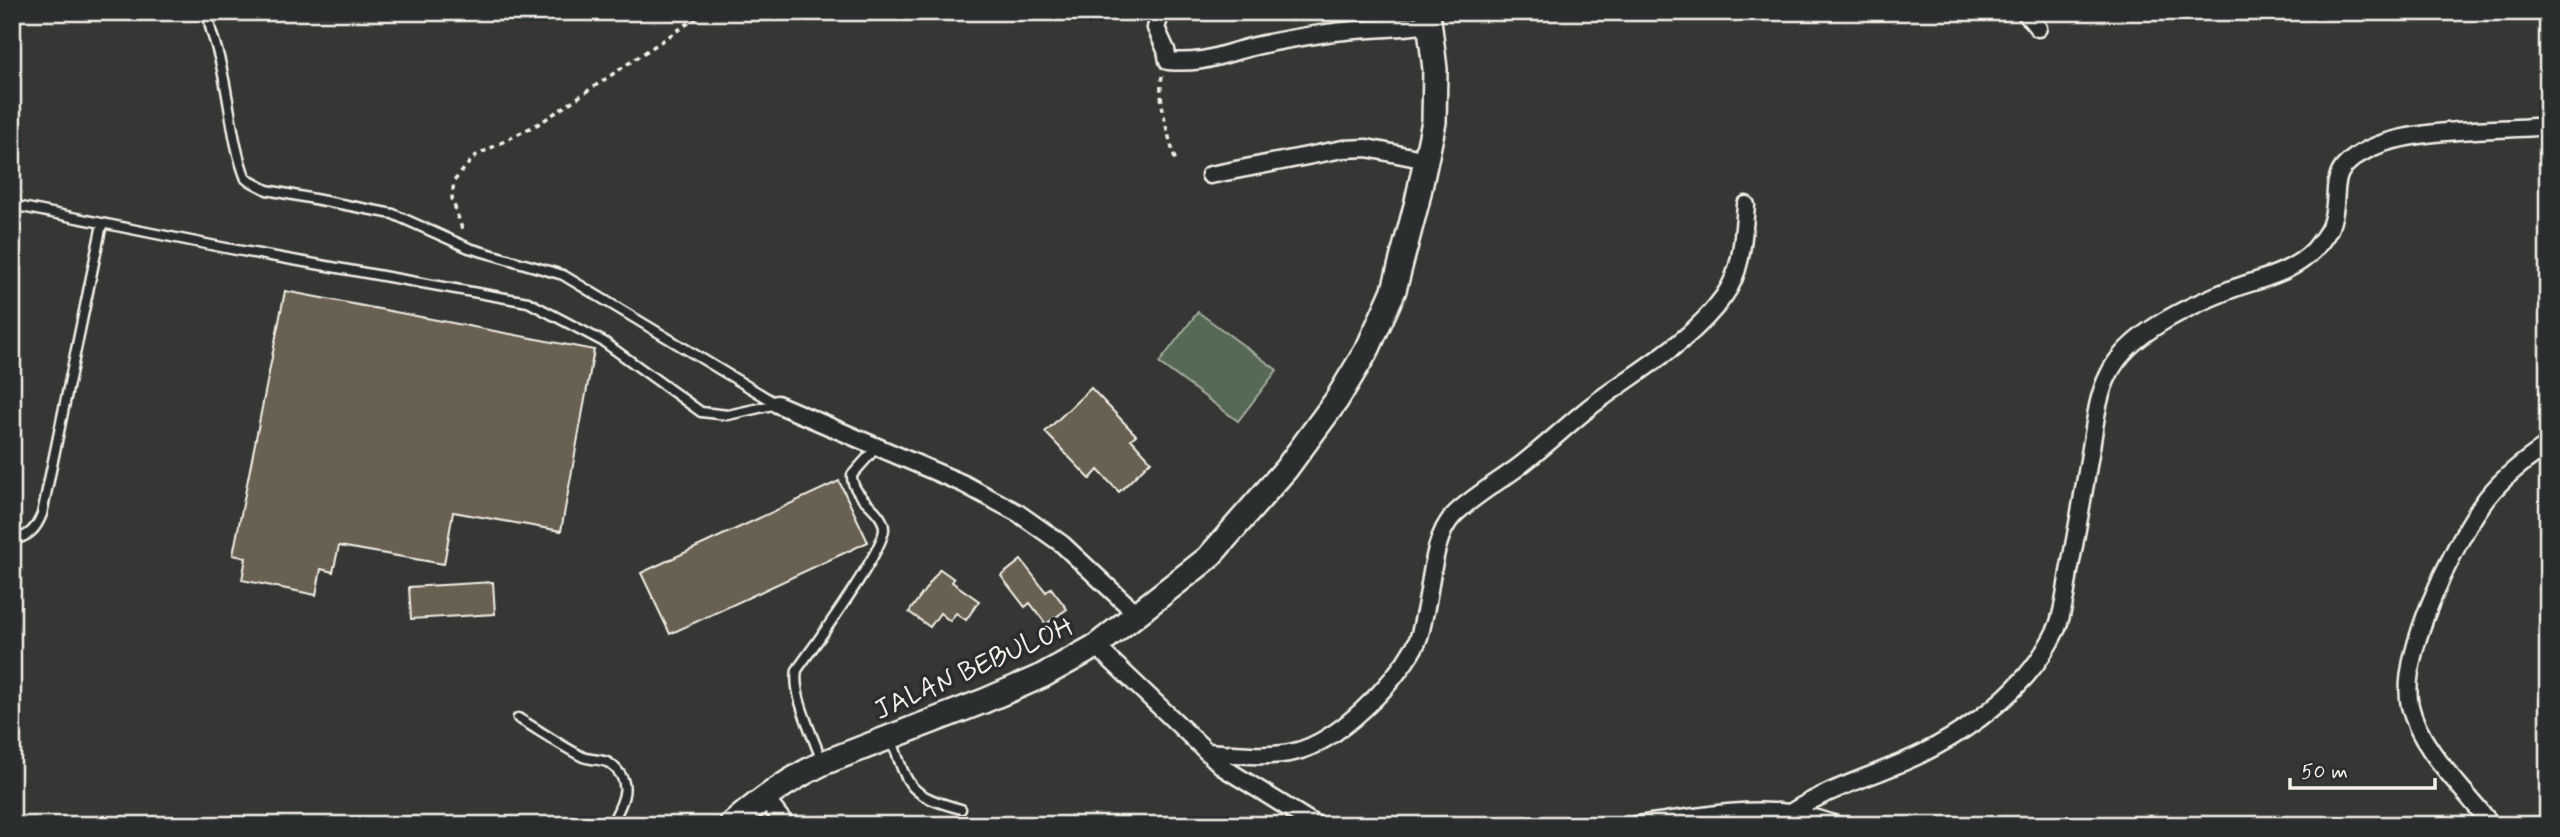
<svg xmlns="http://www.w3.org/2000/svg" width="2560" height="837" font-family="Mynerve,sans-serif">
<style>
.green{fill:#556954;stroke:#a4ad9e;stroke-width:2}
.building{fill:#686151;stroke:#f4f1e8;stroke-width:2}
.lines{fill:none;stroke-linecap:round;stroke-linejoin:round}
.service-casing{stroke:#f4f1e8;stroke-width:13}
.minor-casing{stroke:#f4f1e8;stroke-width:21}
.secondary-casing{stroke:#f4f1e8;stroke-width:28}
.path{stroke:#f4f1e8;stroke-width:3.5;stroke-dasharray:5 5;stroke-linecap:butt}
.service{stroke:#2a2d2e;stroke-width:8}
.minor{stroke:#2a2d2e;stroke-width:16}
.secondary{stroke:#2a2d2e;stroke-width:23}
.labels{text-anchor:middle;stroke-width:7;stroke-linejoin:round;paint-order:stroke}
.street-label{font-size:28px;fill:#f4f1e8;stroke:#2a2d2e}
</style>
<rect width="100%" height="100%" fill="#363735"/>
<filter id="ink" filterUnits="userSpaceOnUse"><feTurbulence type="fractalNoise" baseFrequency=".0143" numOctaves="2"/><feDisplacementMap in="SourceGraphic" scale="14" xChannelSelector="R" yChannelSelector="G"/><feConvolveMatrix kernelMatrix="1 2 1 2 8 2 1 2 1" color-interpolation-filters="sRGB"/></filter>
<g filter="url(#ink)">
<!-- green -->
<path class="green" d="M 1198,312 L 1277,370 L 1238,421 L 1159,363 Z"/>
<!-- building -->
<path class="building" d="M 285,291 L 594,350 L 561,531 L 453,512 L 444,564 L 339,546 L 333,572 L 321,569 L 316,595 L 242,580 L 246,558 L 233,555 Z
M 1091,388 L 1136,435 L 1131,439 L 1151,461 L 1119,492 L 1098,470 L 1090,479 L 1045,432 Z
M 839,481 L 868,542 L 670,634 L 641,573 Z
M 1021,560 L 1046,592 L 1051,588 L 1067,609 L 1046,624 L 1030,603 L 1025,607 L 1001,576 Z
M 940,569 L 954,579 L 952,582 L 979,601 L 966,620 L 956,613 L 950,621 L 940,613 L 930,627 L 909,612 Z
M 493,582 L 495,614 L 411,619 L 409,587 Z"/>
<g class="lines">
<!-- service casing -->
<g class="service-casing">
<path id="service" d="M 210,12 C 207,25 214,37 217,50 C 230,93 230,138 246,179 L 267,190 L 393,214 L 469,248 L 563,275 L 777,404
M 12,205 L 231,249 L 528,302 L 604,342 L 701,412 L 728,415 L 777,404
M 12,540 C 29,537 36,529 42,514 L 102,224
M 518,718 C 539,730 561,746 583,757 C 591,760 602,759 609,763 C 636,782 622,803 611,825
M 892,740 C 908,788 909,795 961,809
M 822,762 C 814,737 792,696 797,670 C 813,647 884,551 884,529 C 884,509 851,498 852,475 L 876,448"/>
</g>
<!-- minor casing -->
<g class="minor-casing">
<path id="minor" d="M 1161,12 L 1156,28 L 1166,50 L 1168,61 C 1201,64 1217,56 1247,48 C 1273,41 1301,37 1327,33 C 1362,28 1396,29 1430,24
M 2025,12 L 2038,28
M 1210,175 L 1343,149 L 1367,148 L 1427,160
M 777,404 L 964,484 L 1018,513 L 1062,544 L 1138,615
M 1096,646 L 1224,768 L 1316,825
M 1209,752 C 1236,754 1267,758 1294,752 C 1338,742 1393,685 1415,646 C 1420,638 1422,626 1424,616 C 1432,586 1432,538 1453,516 C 1468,500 1498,482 1517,468 C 1542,449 1565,427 1590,407 C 1635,372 1690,344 1724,296 C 1743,270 1743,235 1746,205
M 764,797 L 786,825
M 1790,813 C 1830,787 1878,775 1921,754 C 1961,734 1996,710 2026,676 C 2038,662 2049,645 2057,628 C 2064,611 2066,590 2069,572 C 2077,531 2084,490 2091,448 C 2095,424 2097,398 2108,376 C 2127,333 2191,305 2232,289 C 2260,279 2292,273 2314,250 C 2319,244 2327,234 2330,227 C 2344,191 2321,174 2367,150 C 2410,127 2497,131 2548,126
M 1636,825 C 1686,819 1739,807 1788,813 C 1804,814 1821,820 1836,825
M 2491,825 C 2464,787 2421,752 2410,706 C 2399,656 2452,548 2481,506 C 2498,481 2522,462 2548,445"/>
</g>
<!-- secondary casing -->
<g class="secondary-casing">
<path id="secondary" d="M 731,825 C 760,800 789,779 823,763 L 984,701 L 1042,676 L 1096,646 L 1208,558 L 1286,469 L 1336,401 L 1368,348 L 1394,290 L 1417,202 L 1434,122 L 1435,69 L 1428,12"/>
</g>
<!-- path -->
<path class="path" d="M 1162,76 C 1157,100 1170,140 1176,163
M 462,229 L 452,198 L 454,181 L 475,156 L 540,123 L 705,12"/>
<!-- service -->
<use href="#service" class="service"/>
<!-- minor -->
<use href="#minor" class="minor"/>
<!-- secondary -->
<use href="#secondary" class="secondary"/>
</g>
</g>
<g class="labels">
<!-- street labels -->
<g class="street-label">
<text transform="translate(973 667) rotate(-24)" y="10">JALAN BEBULOH</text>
</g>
</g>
<!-- margin -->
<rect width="2560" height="837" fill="none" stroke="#2a2d2e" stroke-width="42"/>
<rect x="21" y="21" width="2518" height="795" fill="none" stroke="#f4f1e8" stroke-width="2.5" filter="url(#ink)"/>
<!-- scale -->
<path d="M2290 778v10h145v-10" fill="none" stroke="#f4f1e8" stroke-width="3.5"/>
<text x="2301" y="778" font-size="21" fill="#f4f1e8" stroke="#2a2d2e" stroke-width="5" paint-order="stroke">50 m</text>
</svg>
